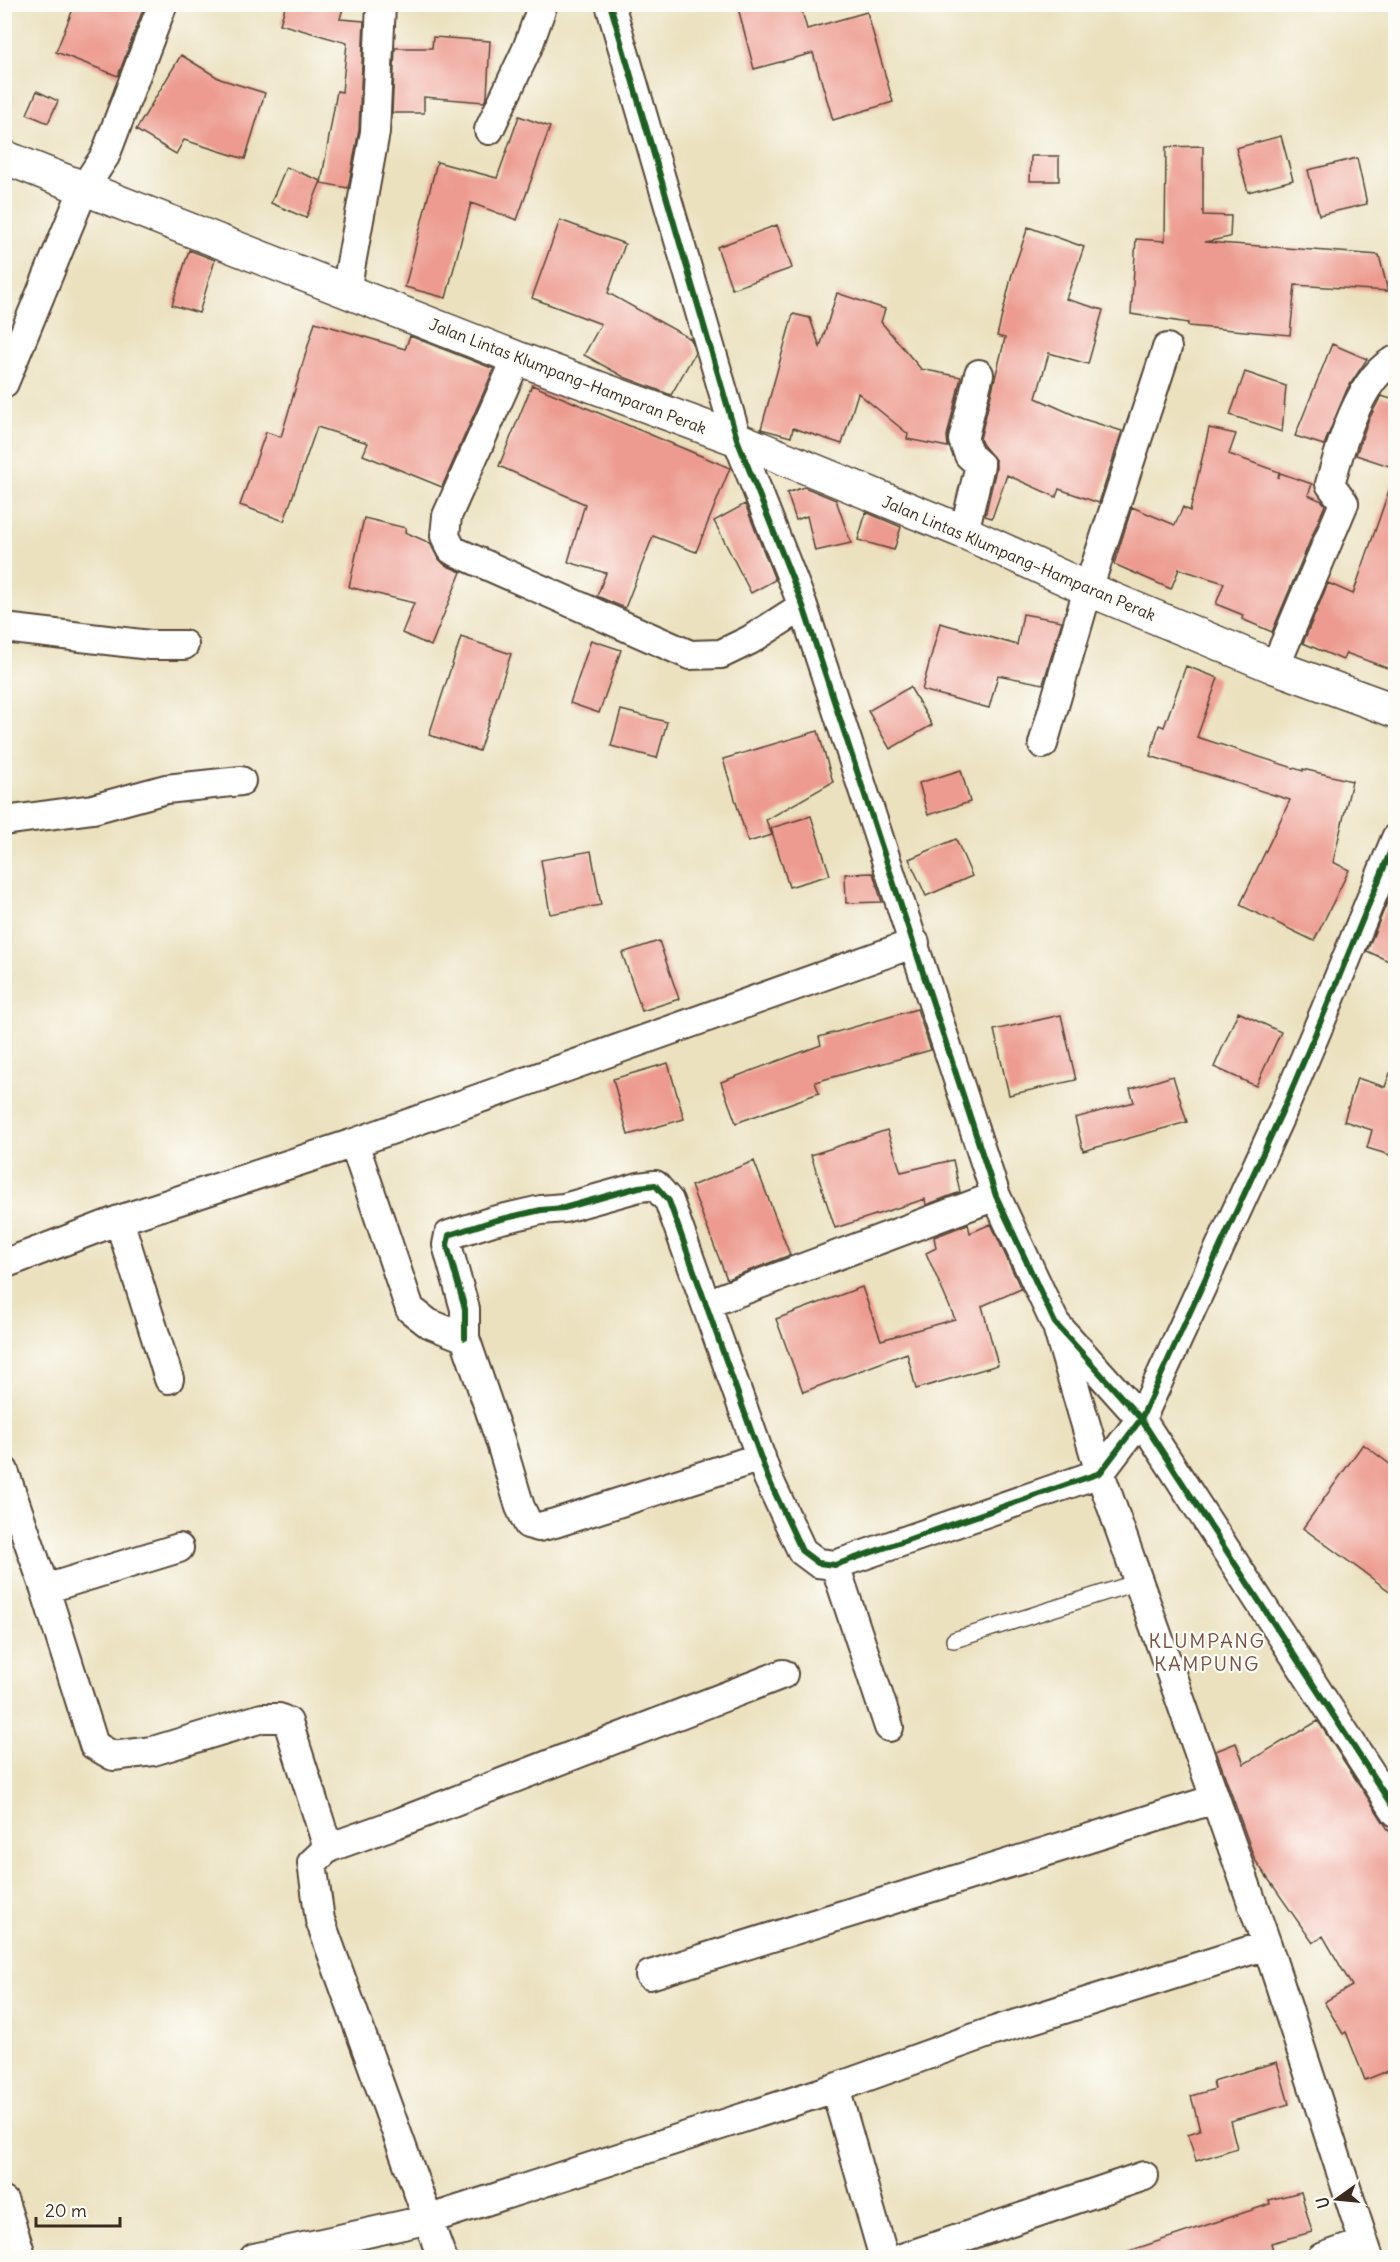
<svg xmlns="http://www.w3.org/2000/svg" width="1400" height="2262" font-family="Delius,sans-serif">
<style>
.building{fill:#ed9b90}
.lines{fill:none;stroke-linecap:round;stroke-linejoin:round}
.service-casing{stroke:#554536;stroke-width:18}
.minor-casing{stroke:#554536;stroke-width:32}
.primary-casing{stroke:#554536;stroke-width:36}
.service{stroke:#fff;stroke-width:15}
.minor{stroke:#fff;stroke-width:28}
.primary{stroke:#fff;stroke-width:33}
.cycleway-casing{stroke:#fdfcf7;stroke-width:10}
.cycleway{stroke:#1b5e20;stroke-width:6}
.labels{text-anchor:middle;stroke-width:4.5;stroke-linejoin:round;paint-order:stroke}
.street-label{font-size:16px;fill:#3b2a1e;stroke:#fdfcf7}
.quarter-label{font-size:20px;letter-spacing:1.5px;fill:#795246;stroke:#fdfcf7}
</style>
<rect width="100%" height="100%" fill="#fdfcf7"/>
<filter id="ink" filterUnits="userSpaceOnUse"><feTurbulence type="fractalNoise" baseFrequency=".0167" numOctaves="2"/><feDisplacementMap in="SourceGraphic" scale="12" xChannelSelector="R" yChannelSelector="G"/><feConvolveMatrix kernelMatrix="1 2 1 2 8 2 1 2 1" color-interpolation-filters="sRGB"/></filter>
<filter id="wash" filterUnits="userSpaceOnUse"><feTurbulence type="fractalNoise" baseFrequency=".008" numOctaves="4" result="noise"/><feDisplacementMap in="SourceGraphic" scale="24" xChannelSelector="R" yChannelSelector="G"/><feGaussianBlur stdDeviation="1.35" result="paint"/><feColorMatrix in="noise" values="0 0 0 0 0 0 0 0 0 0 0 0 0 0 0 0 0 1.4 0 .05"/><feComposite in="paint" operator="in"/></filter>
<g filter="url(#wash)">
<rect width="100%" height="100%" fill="#ebe1bf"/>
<g id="blocks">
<!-- building -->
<path class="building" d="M 75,4 L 145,4 L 118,76 L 56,52 Z
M 286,4 L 344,4 L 340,19 L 364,21 L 359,130 L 348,188 L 321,183 L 337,91 L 342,92 L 347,43 L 280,24 Z
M 737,4 L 800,4 L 807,29 L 867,12 L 893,102 L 833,120 L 813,53 L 754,69 Z
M 433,37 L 490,41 L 487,96 L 484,102 L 424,97 L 424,113 L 392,113 L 395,48 L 432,48 Z
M 181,55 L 220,79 L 265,93 L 245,159 L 184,140 L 176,154 L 136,130 Z
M 37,91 L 58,101 L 48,123 L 27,114 Z
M 519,116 L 550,127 L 517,220 L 471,203 L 446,298 L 405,287 L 437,162 L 497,178 Z
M 1281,136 L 1293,180 L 1248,192 L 1236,148 Z
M 1203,146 L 1203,215 L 1231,216 L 1230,237 L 1205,242 L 1379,255 L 1388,291 L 1295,285 L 1290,335 L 1188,326 L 1188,323 L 1131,314 L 1136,239 L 1165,241 L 1166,147 Z
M 1031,156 L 1059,156 L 1059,181 L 1030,181 Z
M 1357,158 L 1367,204 L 1319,215 L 1308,170 Z
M 286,167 L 321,181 L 306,218 L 271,203 Z
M 560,220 L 625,244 L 608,293 L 691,339 L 695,353 L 671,395 L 624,377 L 584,355 L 601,324 L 532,298 Z
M 777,225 L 792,268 L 732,289 L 717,247 Z
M 1028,227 L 1084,247 L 1066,299 L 1103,310 L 1088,364 L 1049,353 L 1036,398 L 1083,419 L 1122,431 L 1099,503 L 1059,489 L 1056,497 L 1007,475 L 992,518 L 985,516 L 996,469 L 996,461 L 983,445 L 980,439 L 1005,338 L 997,336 L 1012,274 Z
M 189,250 L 215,260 L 199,313 L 172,305 Z
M 837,293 L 885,309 L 881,322 L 921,369 L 961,377 L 947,436 L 948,447 L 907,439 L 908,434 L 858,393 L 842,444 L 793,428 L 791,437 L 761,429 L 793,314 L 810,318 L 820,347 Z
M 315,322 L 405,349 L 410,336 L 494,369 L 442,487 L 363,455 L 368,443 L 317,427 L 284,521 L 240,505 L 266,432 L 281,437 Z
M 1332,344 L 1367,359 L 1347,389 L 1324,445 L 1295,436 Z
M 1245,372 L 1286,386 L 1282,432 L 1230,415 Z
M 532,385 L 730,468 L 696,552 L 653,536 L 625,608 L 597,596 L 606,573 L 568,562 L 585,504 L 499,466 Z
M 1381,396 L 1395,400 L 1395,468 L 1356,455 L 1368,421 Z
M 1209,428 L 1236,434 L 1229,454 L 1279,472 L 1278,478 L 1280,473 L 1312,484 L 1308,495 L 1322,501 L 1325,505 L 1272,632 L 1242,619 L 1243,615 L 1216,604 L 1224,583 L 1179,569 L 1171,589 L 1114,564 L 1132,507 L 1175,525 L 1183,507 L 1190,511 Z
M 1392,482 L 1395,483 L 1395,671 L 1346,653 L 1343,660 L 1303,643 L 1328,583 L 1353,594 Z
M 804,487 L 836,500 L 851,543 L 815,551 L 807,516 L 796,520 L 787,493 Z
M 745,504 L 775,580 L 751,593 L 714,521 Z
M 866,512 L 901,527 L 894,550 L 858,540 Z
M 364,518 L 406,528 L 405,532 L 430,543 L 437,557 L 445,565 L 461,572 L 431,646 L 402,633 L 414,603 L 349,587 Z
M 1023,614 L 1062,621 L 1043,684 L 998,675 L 989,708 L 922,690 L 940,623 L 1017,645 Z
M 461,637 L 511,654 L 479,751 L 429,735 Z
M 591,640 L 621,650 L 599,713 L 570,703 Z
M 1186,666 L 1218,678 L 1197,737 L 1303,771 L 1303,769 L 1352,781 L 1333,862 L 1349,870 L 1314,941 L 1240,905 L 1290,800 L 1150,756 L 1159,725 L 1164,727 Z
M 910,687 L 932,725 L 890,749 L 868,711 Z
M 621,710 L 667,722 L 657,758 L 611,746 Z
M 818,731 L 833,782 L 766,820 L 772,835 L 748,842 L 723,759 Z
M 961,770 L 970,802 L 928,815 L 919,783 Z
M 811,816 L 830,875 L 789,887 L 771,828 Z
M 956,839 L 972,876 L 926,896 L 909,859 Z
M 591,851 L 601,905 L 550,914 L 541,860 Z
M 873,873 L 882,902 L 846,903 L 845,874 Z
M 1395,883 L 1395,964 L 1367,951 Z
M 659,941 L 679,999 L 642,1011 L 622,953 Z
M 917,1009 L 931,1050 L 815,1082 L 819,1093 L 736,1123 L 721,1082 L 821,1045 L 819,1037 Z
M 1238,1012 L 1281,1032 L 1256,1086 L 1214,1067 Z
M 1061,1015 L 1076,1080 L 1009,1095 L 994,1030 Z
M 668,1063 L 684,1119 L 628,1135 L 613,1079 Z
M 1390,1073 L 1395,1073 L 1395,1138 L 1390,1155 L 1367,1148 L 1372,1130 L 1344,1121 L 1357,1078 L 1385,1087 Z
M 1173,1076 L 1187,1122 L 1083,1151 L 1075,1118 L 1134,1102 L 1130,1089 Z
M 887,1130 L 901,1172 L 953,1160 L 960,1192 L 926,1205 L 925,1199 L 835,1228 L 811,1155 Z
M 754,1161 L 790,1255 L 727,1279 L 691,1186 Z
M 968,1224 L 970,1233 L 991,1224 L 1021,1289 L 982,1306 L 998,1365 L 916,1389 L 907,1353 L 803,1392 L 776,1319 L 862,1287 L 881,1340 L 955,1319 L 926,1253 L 936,1248 L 934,1237 Z
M 1363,1444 L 1395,1468 L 1395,1595 L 1303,1528 Z
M 1318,1721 L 1395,1840 L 1395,2068 L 1365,2080 L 1346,2032 L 1343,2034 L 1324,2002 L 1352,1986 L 1323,1936 L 1313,1943 L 1255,1860 L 1216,1751 L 1236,1743 L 1244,1764 Z
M 1277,2062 L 1289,2104 L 1230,2121 L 1237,2148 L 1196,2161 L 1188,2134 L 1200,2130 L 1191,2096 L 1215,2089 L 1213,2081 Z
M 1301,2192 L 1312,2232 L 1271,2243 L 1273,2250 L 1250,2258 L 1124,2258 L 1123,2253 L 1270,2204 L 1269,2200 Z"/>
</g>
</g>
<g filter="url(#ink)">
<use href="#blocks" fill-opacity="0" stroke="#554536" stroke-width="1.5"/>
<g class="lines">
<!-- service casing -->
<g class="service-casing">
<path id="service" d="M 954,1640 L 1138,1582"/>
</g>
<!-- minor casing -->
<g class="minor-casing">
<path id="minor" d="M 610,4 L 737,439 L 803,606 L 996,1196 L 1055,1323 L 1141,1419 L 1396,1812
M 489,130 L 527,49 L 543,4
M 346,291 L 375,132 L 381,4
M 517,358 L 447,516 L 445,536 L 452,550 L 690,655 L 721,654 L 750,640 L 803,606
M 4,383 L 84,188 L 105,156 L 162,6
M 964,532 L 980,465 L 969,455 L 963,440 L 979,374
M 4,628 L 150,645 L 184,645
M 1275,667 L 1344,503 L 1330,484 C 1340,448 1360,375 1396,360
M 1043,744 L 1088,589 L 1167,348
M 4,821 L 93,809 L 166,789 L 241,781
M 354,1143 L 410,1309 L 428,1323 L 465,1338 L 500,1440 L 520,1507 L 528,1524 L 539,1527 L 555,1523 L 761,1457
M 119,1220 L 169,1379
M 4,1264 L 119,1220 L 354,1143 L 915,943
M 706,1304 L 996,1196
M 1058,1330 L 1100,1473 L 1267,1945 L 1369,2258
M 465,1338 L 465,1309 L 447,1245 L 449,1235 L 493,1221 L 541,1210 L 564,1208 L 639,1187 L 655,1185 L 669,1201 L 768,1478 L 802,1551 L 818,1563 L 835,1565 L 1100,1473 L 1141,1419 L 1286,1103 L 1325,1011 L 1396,838
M 4,1471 L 45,1589 L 94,1745 L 113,1756 L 153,1751 L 262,1718 L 279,1718 L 288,1722 L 328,1848
M 835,1565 L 889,1727
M 45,1589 L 179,1548
M 650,1975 L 1215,1799
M 835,2088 L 884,2258
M 4,2202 L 22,2258
M 254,2258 L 430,2219 L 835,2088 L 991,2032 L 1267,1945
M 442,2258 L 320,1920 L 312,1863 L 328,1848 L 398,1823 L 783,1674
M 902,2258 L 1144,2176
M 1321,2258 L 1364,2243"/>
</g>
<!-- primary casing -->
<g class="primary-casing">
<path id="primary" d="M 4,157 L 517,358 L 737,439 L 964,532 L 1088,589 L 1275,667 L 1396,711"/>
</g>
<!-- service -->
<use href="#service" class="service"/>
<!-- minor -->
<use href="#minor" class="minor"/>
<!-- primary -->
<use href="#primary" class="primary"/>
<!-- cycleway casing -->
<g class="cycleway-casing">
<path id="cycleway" d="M 610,4 L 737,439 L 803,606 L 996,1196 L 1055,1323 L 1141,1419 L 1396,1812
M 465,1338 L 465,1309 L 447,1245 L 449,1235 L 493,1221 L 541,1210 L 564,1208 L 639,1187 L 655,1185 L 669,1201 L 768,1478 L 802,1551 L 818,1563 L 835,1565 L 1100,1473 L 1141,1419 L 1286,1103 L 1325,1011 L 1396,838"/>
</g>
<!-- cycleway -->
<use href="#cycleway" class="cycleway"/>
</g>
</g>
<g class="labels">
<!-- street labels -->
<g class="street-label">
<text transform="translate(568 376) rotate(21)" y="6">Jalan Lintas Klumpang–Hamparan Perak</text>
<text transform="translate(1019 558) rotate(23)" y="6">Jalan Lintas Klumpang–Hamparan Perak</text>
</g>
<!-- quarter labels -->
<g class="quarter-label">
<text x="1207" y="1648">KLUMPANG<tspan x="1207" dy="23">KAMPUNG</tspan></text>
</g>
</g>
<!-- margin -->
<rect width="1400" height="2262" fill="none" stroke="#fdfcf7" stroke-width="24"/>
<!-- north arrow -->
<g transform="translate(1337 2199) rotate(255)" stroke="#fdfcf7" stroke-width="4.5" paint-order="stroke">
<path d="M0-4.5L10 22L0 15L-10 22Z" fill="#3b2a1e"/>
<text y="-9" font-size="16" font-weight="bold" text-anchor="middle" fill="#3b2a1e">U</text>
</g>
<!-- scale -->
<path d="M36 2217v9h84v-9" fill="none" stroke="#3b2a1e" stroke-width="3"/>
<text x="45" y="2217" font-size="18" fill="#3b2a1e" stroke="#fdfcf7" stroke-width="4.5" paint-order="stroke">20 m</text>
</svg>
